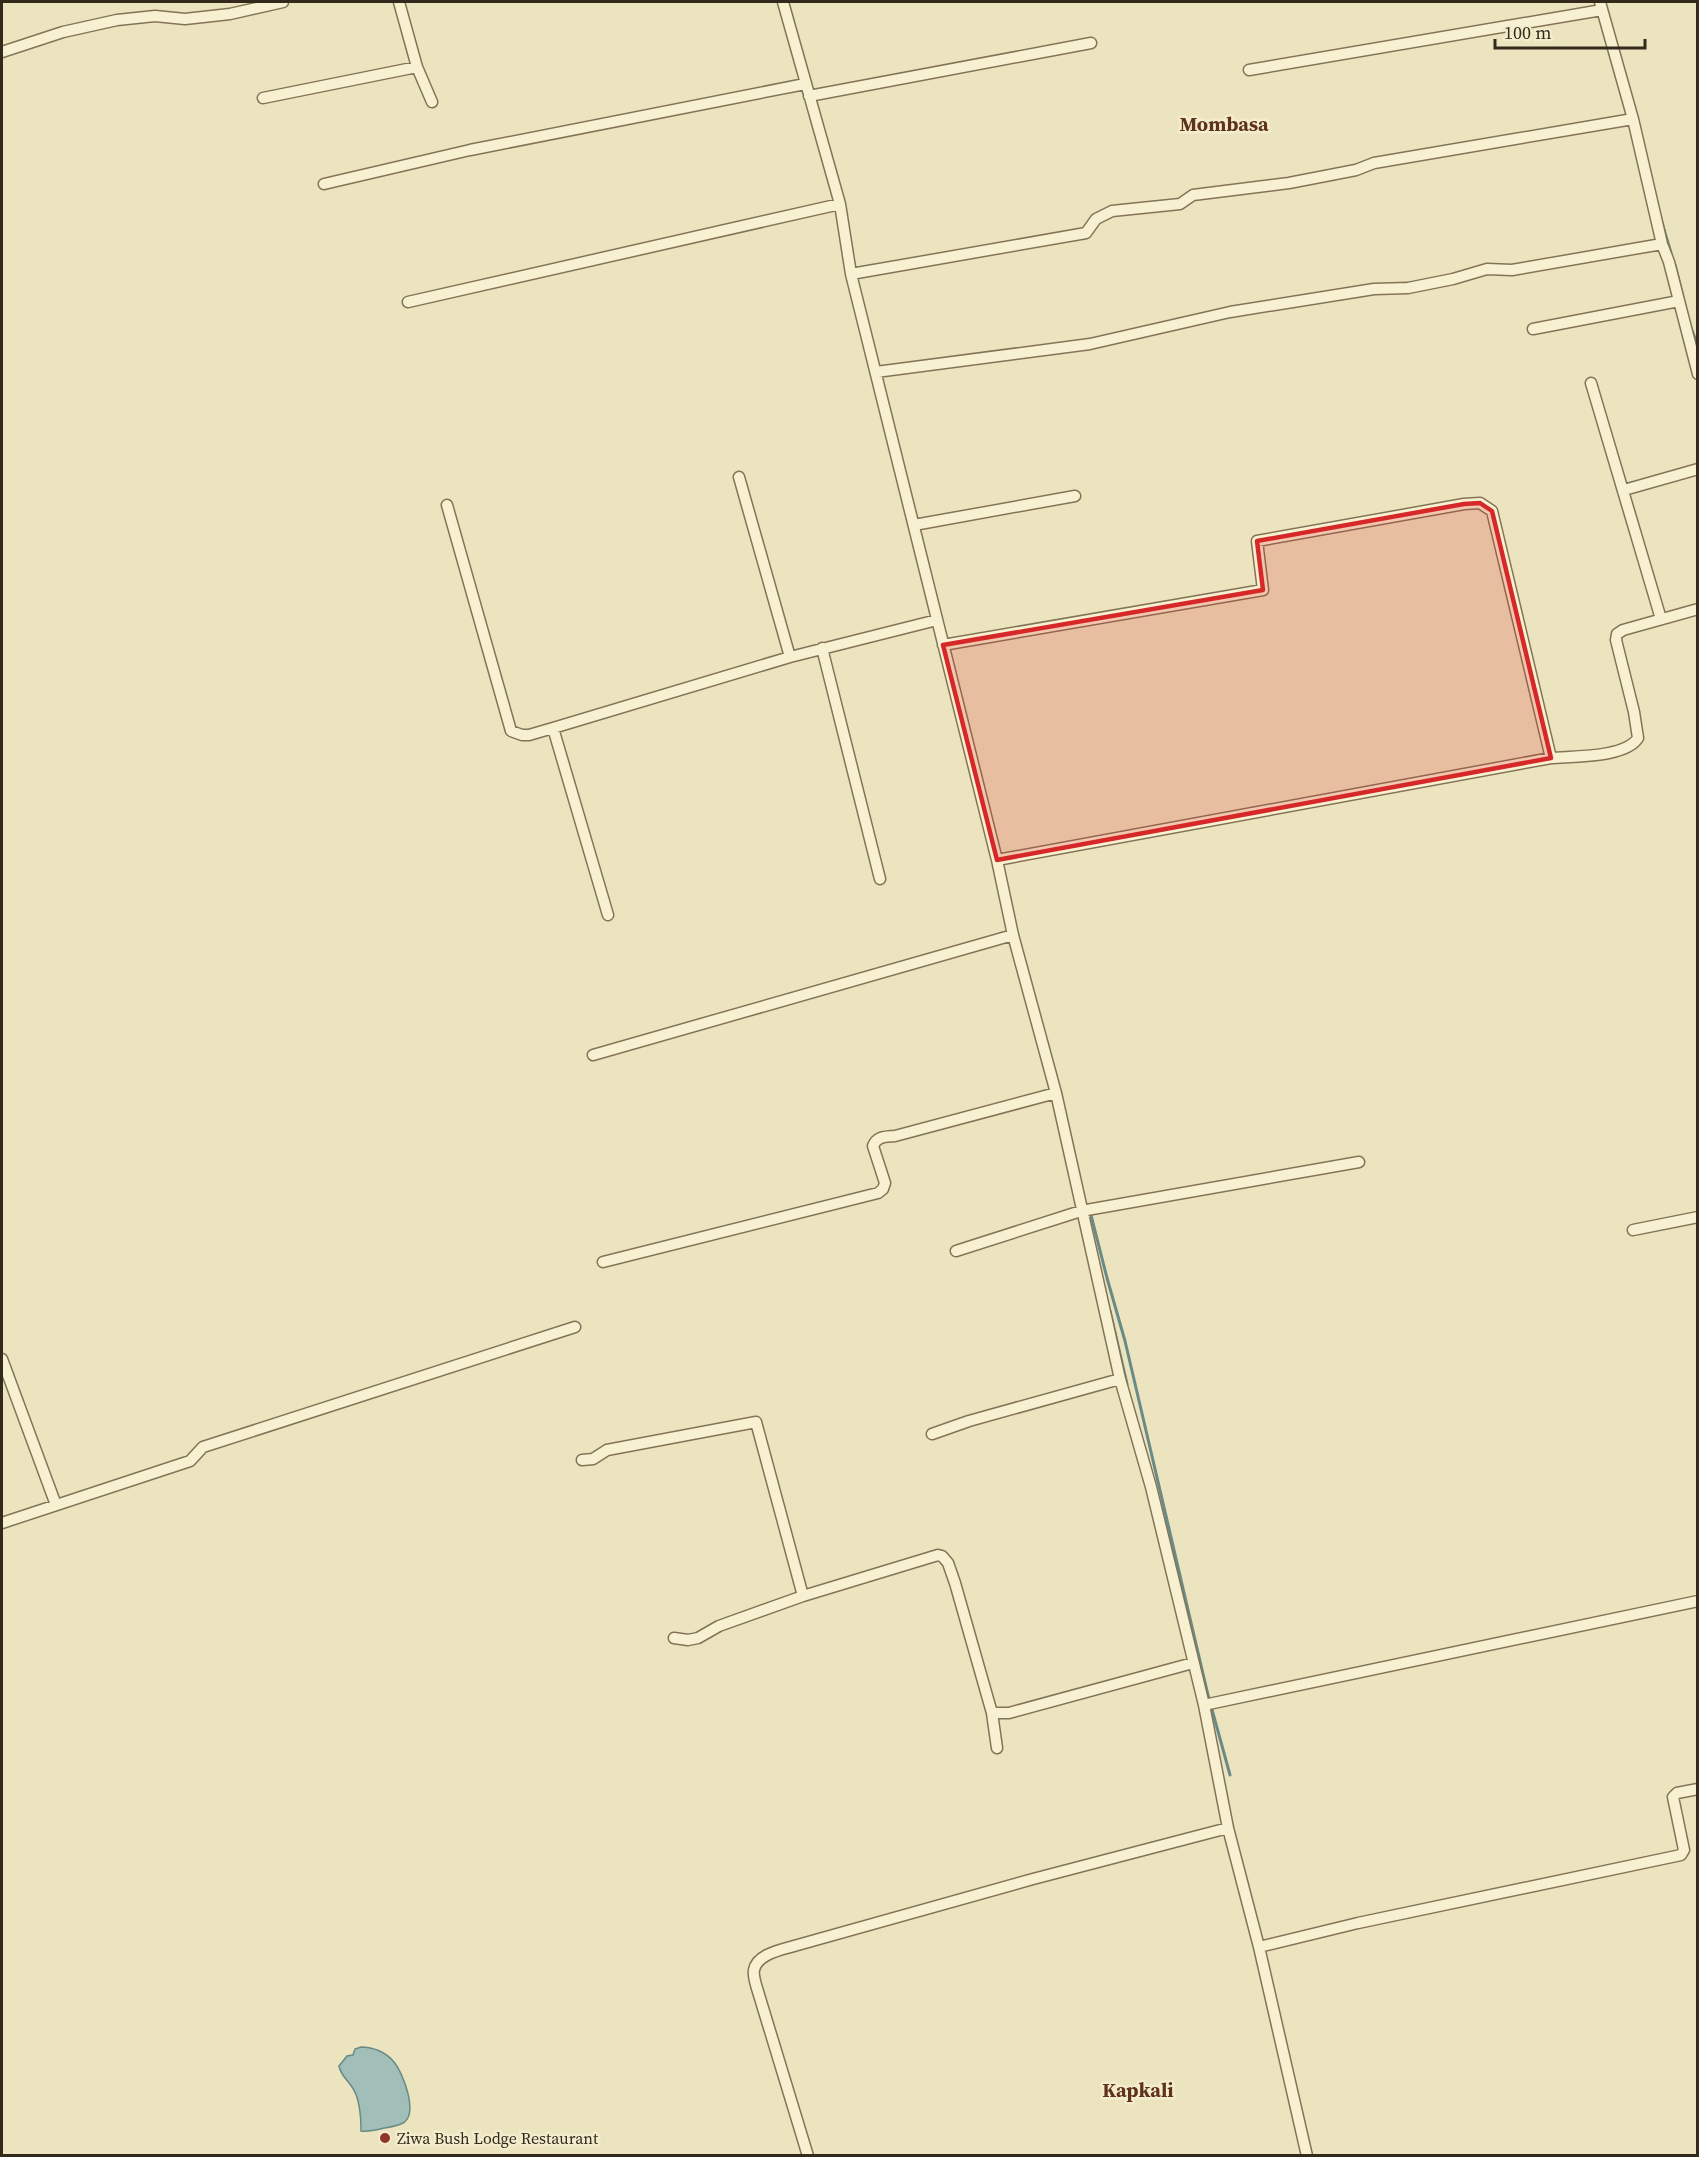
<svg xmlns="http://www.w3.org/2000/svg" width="1699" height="2157" font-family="'Source Serif 4',serif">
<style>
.water{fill:#a1beb9;stroke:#698b87;stroke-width:1.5}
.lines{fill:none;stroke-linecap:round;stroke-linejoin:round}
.stream{stroke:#698b87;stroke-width:3}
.minor-casing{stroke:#847457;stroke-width:13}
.minor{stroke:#f8f1d1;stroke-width:10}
.marked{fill:#d62828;fill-opacity:0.2;stroke:#d62828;stroke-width:4.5;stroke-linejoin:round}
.poi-dot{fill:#913529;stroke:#f4edcd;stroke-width:2}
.labels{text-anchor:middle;stroke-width:5;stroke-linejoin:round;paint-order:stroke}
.poi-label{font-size:16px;fill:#332a1c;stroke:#f4edcd;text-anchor:start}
.quarter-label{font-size:20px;font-weight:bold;fill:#5f321c;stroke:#f4edcd}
</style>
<rect width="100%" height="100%" fill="#ece4be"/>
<!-- water -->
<path class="water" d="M 361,2047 C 373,2047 386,2052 394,2062 C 403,2073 419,2114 403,2123 C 398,2126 390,2127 384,2128 C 376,2130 369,2132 361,2131 C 361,2118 360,2098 352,2087 C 347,2079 341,2076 339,2066 L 347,2056 L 353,2055 L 355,2049 Z"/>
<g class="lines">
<!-- stream -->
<path class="stream" d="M 1660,216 L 1671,253
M 1675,265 L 1682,293
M 1691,328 L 1698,346
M 1091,1215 L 1107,1278 L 1125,1341 L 1208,1695 L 1230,1775
M 1110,1311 L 1127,1384"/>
<!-- minor casing -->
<g class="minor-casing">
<path id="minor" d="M 399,2 L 417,67 L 432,102
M 783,2 L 840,204 L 851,274 L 997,860 L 1013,935 L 1056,1093 L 1120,1379 L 1151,1487 L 1204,1705 L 1228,1828 L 1259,1947 L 1307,2156
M 1600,2 L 1633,119 L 1662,244 L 1669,262 L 1698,374
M 2,52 L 63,32 L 117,20 L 155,16 L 185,19 L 230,14 L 283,2
M 1249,70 L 1602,10
M 809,96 L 1091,43
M 263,98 L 417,67
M 324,184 L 470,150 L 805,84
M 851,274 L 1086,233 L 1096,219 L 1112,211 L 1180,204 L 1193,195 L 1289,183 L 1356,170 L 1374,163 L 1633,119
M 408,302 L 840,204
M 1533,329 L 1679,301
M 876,372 L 1090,344 L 1230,312 L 1374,289 L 1408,288 L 1453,279 L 1487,269 L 1512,270 L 1662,244
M 1591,383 L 1661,619
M 739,477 L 790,657
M 1624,490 L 1698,469
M 447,505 L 511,731 L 522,735 L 529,735 L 553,728 L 790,657 L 937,620
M 914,525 L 1075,496
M 943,645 L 1263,590 L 1257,541 L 1464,504 L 1480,503 L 1492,511 L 1551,758
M 822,648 L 880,879
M 553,728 L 608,915
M 997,860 L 1551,758 C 1574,756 1625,758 1638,738 L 1634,712 L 1616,640 L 1617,634 L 1623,630 L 1698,609
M 593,1055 L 1013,935
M 1633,1230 L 1698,1217
M 956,1251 L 1081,1211 L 1359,1162
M 603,1262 L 878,1193 L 883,1189 L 885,1183 L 873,1146 C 877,1136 885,1137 895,1136 L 1056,1093
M 2,1359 L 56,1505
M 932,1434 L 969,1421 L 1120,1379
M 582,1460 L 593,1459 L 607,1450 L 756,1422 L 803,1596
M 2,1523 L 190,1461 L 203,1447 L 575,1327
M 674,1638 L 688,1640 L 698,1638 L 719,1626 L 803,1596 L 938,1555 L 942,1556 L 948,1563 L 955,1583 L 992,1713 L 997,1748
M 1204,1705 L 1698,1601
M 992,1713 L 1009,1713 L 1193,1663
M 1259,1947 L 1358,1923 L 1681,1855 L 1684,1850 L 1673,1797 L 1677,1793 L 1698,1789
M 808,2156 L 756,1985 C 755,1981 753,1974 754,1970 C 757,1954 781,1950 794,1946 L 1033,1879 L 1228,1828"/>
</g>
<!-- minor -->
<use href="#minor" class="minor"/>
</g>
<!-- marked area -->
<path class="marked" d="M 1480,503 L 1492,511 L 1551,758 L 997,860 L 943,645 L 1263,590 L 1257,541 L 1464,504 Z"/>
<!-- markers -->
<circle class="poi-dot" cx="385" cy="2138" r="6"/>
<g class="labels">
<!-- poi labels -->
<g class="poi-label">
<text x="397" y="2144">Ziwa Bush Lodge Restaurant</text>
</g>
<!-- quarter labels -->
<g class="quarter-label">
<text x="1224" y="131">Mombasa</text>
<text x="1138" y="2097">Kapkali</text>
</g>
</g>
<!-- border -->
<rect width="1699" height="2157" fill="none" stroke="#332a1c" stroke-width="6"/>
<!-- scale -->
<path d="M1495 39v9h150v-9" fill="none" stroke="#332a1c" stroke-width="3"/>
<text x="1504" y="39" font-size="18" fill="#332a1c" stroke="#f4edcd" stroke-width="4.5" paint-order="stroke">100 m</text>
</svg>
